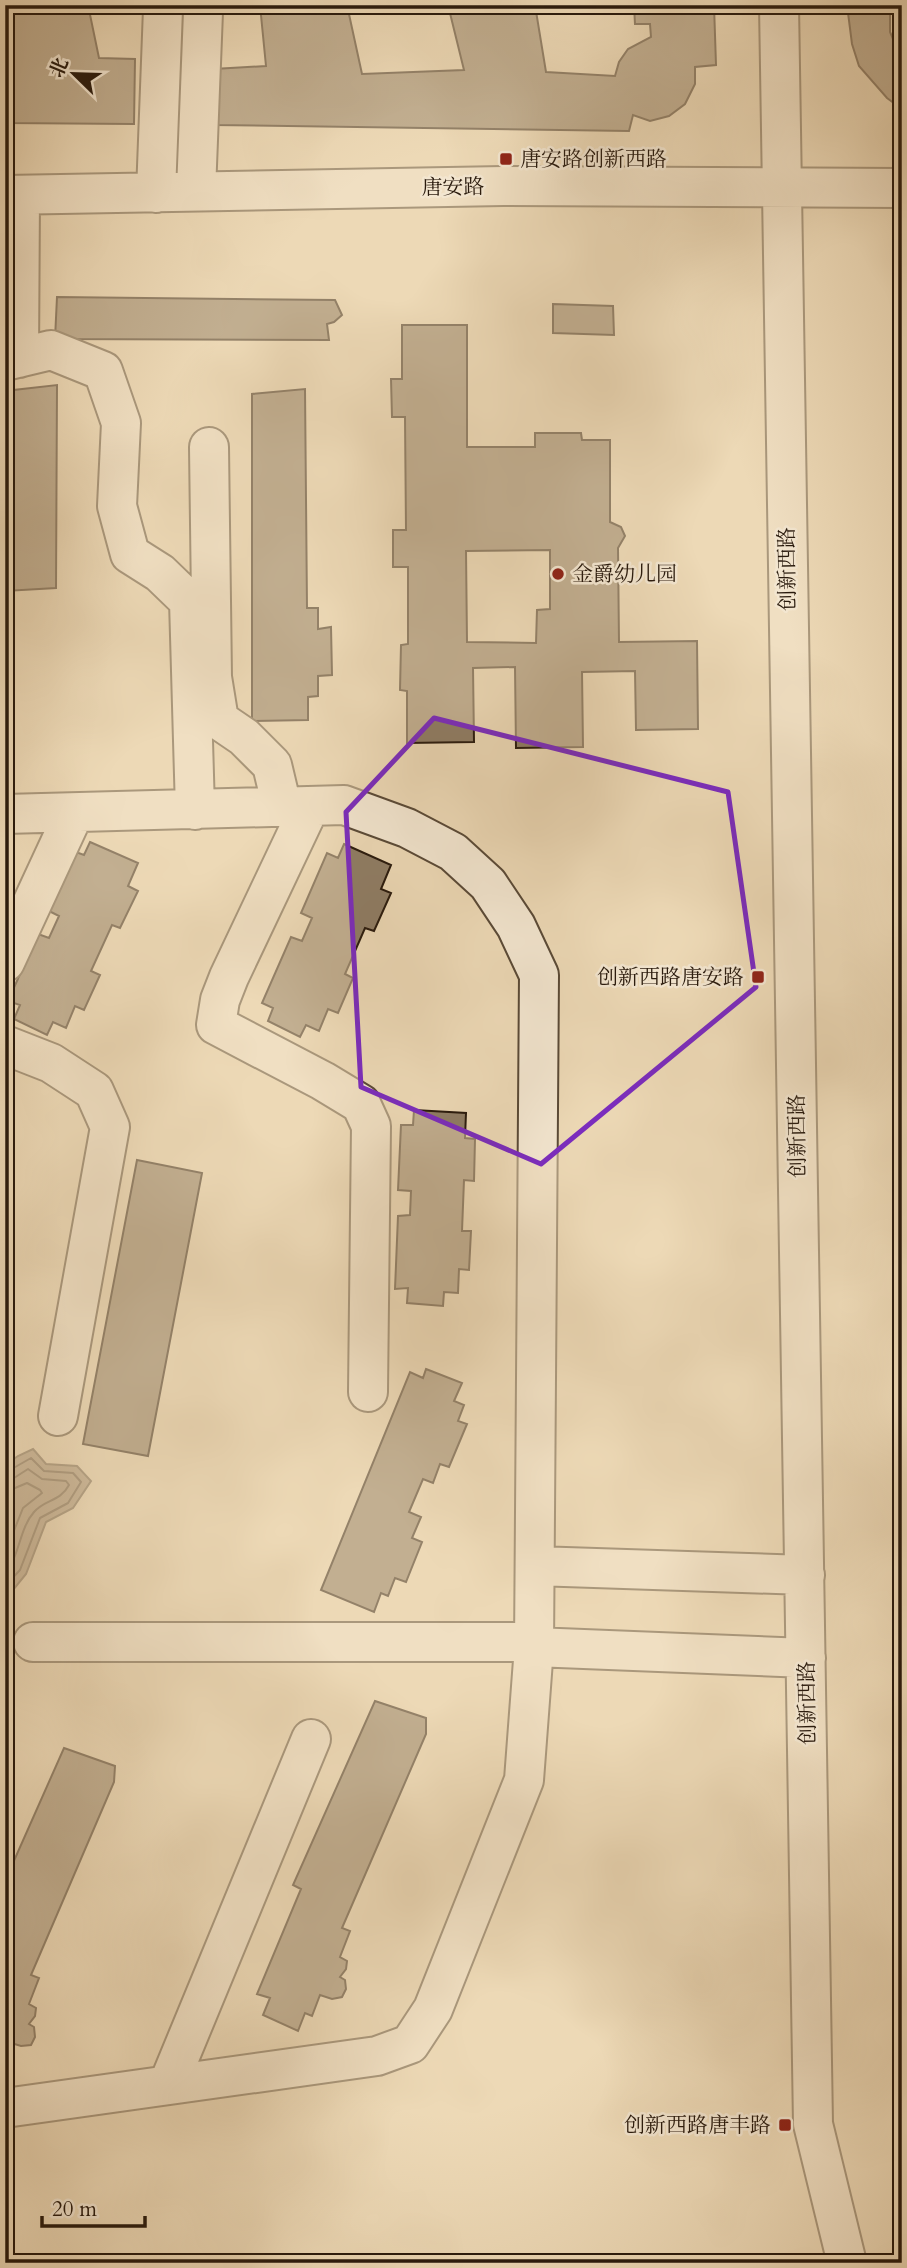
<svg xmlns="http://www.w3.org/2000/svg" width="907" height="2268" font-family="Cardo,'Noto Serif SC',serif">
<style>
.water{fill:#aa987d;stroke:#766650;stroke-width:2}
.lines{fill:none;stroke-linecap:round;stroke-linejoin:round}
.shore{stroke:#6a5945;stroke-width:2}
.building{fill:#8f7d65;stroke:#291a0d;stroke-width:2;fill-rule:evenodd}
.minor-casing{stroke:#5a4a37;stroke-width:42}
.minor{stroke:#f3e6d0;stroke-width:38}
.marked{fill:none;stroke:#7b2cbf;stroke-width:5;stroke-linejoin:round}
.poi-dot{fill:#8f2418;stroke:#f3e6d0;stroke-width:2.5}
.labels{text-anchor:middle;stroke-width:5;stroke-linejoin:round;paint-order:stroke}
.poi-label{font-size:21px;fill:#291a0d;stroke:#f3e6d0;text-anchor:start}
.street-label{font-size:21px;fill:#291a0d;stroke:#f3e6d0}
</style>
<rect width="100%" height="100%" fill="#edd9b6"/>
<filter id="stains"><feTurbulence type="fractalNoise" baseFrequency=".00286" numOctaves="4"/><feColorMatrix values="0 0 0 0 .2 0 0 0 0 .09 0 0 0 0 .02 0 0 0 .5 -.17"/></filter>
<radialGradient id="worn" r=".72"><stop offset=".6" stop-color="#630" stop-opacity="0"/><stop offset="1" stop-color="#630" stop-opacity=".3"/></radialGradient>
<!-- water -->
<path class="water" d="M 33,1449 L 46,1464 L 77,1466 L 91,1481 L 73,1508 L 46,1522 L 26,1574 L 5,1600 L 5,1465 L 18,1456 Z"/>
<g class="lines">
<!-- shore -->
<path class="shore" d="M 5,1470 L 10,1470 L 31,1458 L 44,1471 L 73,1473 L 81,1482 L 68,1503 L 40,1518 L 20,1570 L 5,1586
M 5,1479 L 14,1478 L 28,1469 L 42,1479 L 66,1481 L 69,1485 C 60,1502 45,1499 34,1512 C 19,1529 20,1556 5,1573
M 5,1490 L 15,1488 L 27,1483 L 40,1490 L 42,1493 L 23,1508 L 5,1553"/>
</g>
<!-- building -->
<path class="building" d="M 5,5 L 88,5 L 99,58 L 135,59 L 134,124 L 5,123 L 5,58 L 9,58 L 5,38 Z
M 260,5 L 347,5 L 362,74 L 464,70 L 448,5 L 535,5 L 546,72 L 615,76 L 619,62 L 628,49 L 651,37 L 650,24 L 635,24 L 634,5 L 714,5 L 716,65 L 695,67 L 695,84 L 685,104 L 669,116 L 650,121 L 633,115 L 629,131 L 213,125 L 214,69 L 266,66 Z
M 847,5 L 890,5 L 890,32 L 897,48 L 902,55 L 902,109 L 887,98 L 859,66 L 852,44 Z
M 57,297 L 335,300 L 342,315 L 334,322 L 327,324 L 329,340 L 55,339 Z
M 553,304 L 613,306 L 614,335 L 553,333 Z
M 402,325 L 467,325 L 467,447 L 535,447 L 535,433 L 581,433 L 582,440 L 610,440 L 610,522 L 621,527 L 625,536 L 618,548 L 619,642 L 697,641 L 698,729 L 636,730 L 635,671 L 582,672 L 583,747 L 516,748 L 515,667 L 473,668 L 474,742 L 407,743 L 407,691 L 400,690 L 401,645 L 408,644 L 408,567 L 393,567 L 393,530 L 406,530 L 405,417 L 392,417 L 391,379 L 402,379 ZM 550,550 L 550,609 L 537,610 L 536,643 L 467,642 L 466,551 Z
M 57,385 L 56,588 L 5,591 L 5,391 Z
M 305,389 L 307,608 L 318,608 L 318,629 L 331,627 L 332,675 L 318,676 L 318,696 L 308,697 L 308,720 L 252,721 L 252,394 Z
M 90,842 L 138,863 L 128,886 L 138,891 L 120,928 L 112,925 L 91,971 L 100,975 L 84,1010 L 75,1006 L 66,1028 L 53,1022 L 47,1035 L 14,1019 L 20,1005 L 8,1001 L 38,934 L 49,938 L 59,916 L 47,910 L 73,851 L 84,855 Z
M 344,844 L 391,865 L 381,889 L 391,893 L 374,931 L 365,928 L 345,974 L 353,978 L 338,1013 L 328,1009 L 319,1031 L 306,1025 L 300,1037 L 268,1021 L 273,1008 L 262,1003 L 291,937 L 302,941 L 312,918 L 301,913 L 327,853 L 338,858 Z
M 414,1110 L 466,1113 L 465,1138 L 475,1139 L 474,1181 L 464,1180 L 462,1231 L 471,1231 L 469,1270 L 459,1269 L 458,1293 L 444,1292 L 443,1306 L 407,1303 L 408,1288 L 395,1289 L 398,1216 L 410,1215 L 411,1191 L 398,1190 L 401,1125 L 413,1125 Z
M 137,1160 L 202,1173 L 148,1456 L 83,1444 Z
M 426,1369 L 462,1383 L 454,1401 L 464,1405 L 458,1421 L 467,1424 L 449,1467 L 440,1464 L 433,1483 L 423,1479 L 409,1512 L 421,1517 L 412,1538 L 422,1542 L 406,1582 L 395,1578 L 388,1596 L 381,1593 L 374,1612 L 321,1590 L 410,1372 L 423,1378 Z
M 375,1701 L 426,1718 L 426,1734 L 342,1928 L 350,1931 L 340,1957 L 347,1961 L 346,1969 L 340,1977 L 345,1980 L 346,1989 L 342,1997 L 332,1999 L 320,1995 L 312,2016 L 305,2013 L 298,2031 L 263,2015 L 270,1998 L 257,1994 L 301,1889 L 293,1885 Z
M 64,1748 L 115,1766 L 114,1782 L 31,1975 L 39,1978 L 29,2004 L 36,2008 L 35,2016 L 29,2024 L 34,2027 L 35,2037 L 31,2045 L 21,2046 L 8,2042 L 5,2051 L 5,1881 Z"/>
<g class="lines">
<!-- minor casing -->
<g class="minor-casing">
<path id="minor" d="M 779,5 L 813,2124 L 847,2263
M 196,191 L 203,12
M 156,193 L 163,9
M 5,195 L 503,186 L 902,188
M 19,358 L 20,195
M 5,361 L 51,350 L 103,371 L 121,423 L 117,506 L 130,554 L 160,573 L 189,601 L 195,810
M 209,447 L 212,677 L 219,720 L 244,737 L 272,765 L 282,807
M 310,806 L 229,977 L 220,1000 L 216,1025 L 323,1081 L 361,1104 L 371,1126 L 368,1392
M 5,814 L 344,805 L 407,828 L 453,852 L 488,884 L 516,926 L 539,975 L 534,1647 L 524,1780 L 433,2009 L 410,2044 L 377,2056 L 5,2108
M 5,962 L 74,813
M 5,1045 L 51,1063 L 94,1091 L 110,1127 L 58,1416
M 535,1566 L 805,1575
M 33,1642 L 534,1642
M 534,1647 L 806,1658
M 168,2085 L 311,1739"/>
</g>
<!-- minor -->
<use href="#minor" class="minor"/>
</g>
<!-- marked area -->
<path d="M0 0H907V2268H0ZM 434,718 L 728,792 L 756,987 L 541,1164 L 361,1087 L 346,812 Z" fill="#edd9b6" fill-opacity=".55" fill-rule="evenodd"/>
<path class="marked" d="M 434,718 L 728,792 L 756,987 L 541,1164 L 361,1087 L 346,812 Z"/>
<!-- markers -->
<g class="poi-dot">
<rect x="499" y="152" width="14" height="14" rx="3.5"/>
<circle cx="558" cy="574" r="7"/>
<rect x="751" y="970" width="14" height="14" rx="3.5"/>
<rect x="778" y="2118" width="14" height="14" rx="3.5"/>
</g>
<g class="labels">
<!-- poi labels -->
<g class="poi-label">
<text x="520" y="166">唐安路创新西路</text>
<text x="572" y="581">金爵幼儿园</text>
<text x="744" y="984" text-anchor="end">创新西路唐安路</text>
<text x="771" y="2132" text-anchor="end">创新西路唐丰路</text>
</g>
<!-- street labels -->
<g class="street-label">
<text transform="translate(453 187) rotate(-1)" y="7">唐安路</text>
<text transform="translate(787 569) rotate(-91)" y="7">创新西路</text>
<text transform="translate(797 1136) rotate(-91)" y="7">创新西路</text>
<text transform="translate(807 1703) rotate(-91)" y="7">创新西路</text>
</g>
</g>
<!-- margin -->
<rect width="907" height="2268" fill="none" stroke="#edd9b6" stroke-width="28"/>
<rect x="7" y="7" width="893" height="2254" fill="none" stroke="#291a0d" stroke-width="3.5"/>
<rect x="14" y="14" width="879" height="2240" fill="none" stroke="#291a0d" stroke-width="2"/>
<!-- north arrow -->
<g transform="translate(74 74) rotate(293)" stroke="#f3e6d0" stroke-width="5" paint-order="stroke">
<path d="M0-5L12 26L0 18L-12 26Z" fill="#291a0d"/>
<text y="-10" font-size="19" font-weight="bold" text-anchor="middle" fill="#291a0d">北</text>
</g>
<!-- scale -->
<path d="M42 2216v10h103v-10" fill="none" stroke="#291a0d" stroke-width="3.5"/>
<text x="52" y="2216" font-size="21" fill="#291a0d" stroke="#f3e6d0" stroke-width="5" paint-order="stroke">20 m</text>
<rect width="100%" height="100%" filter="url(#stains)"/>
<rect width="100%" height="100%" fill="url(#worn)"/>
</svg>
